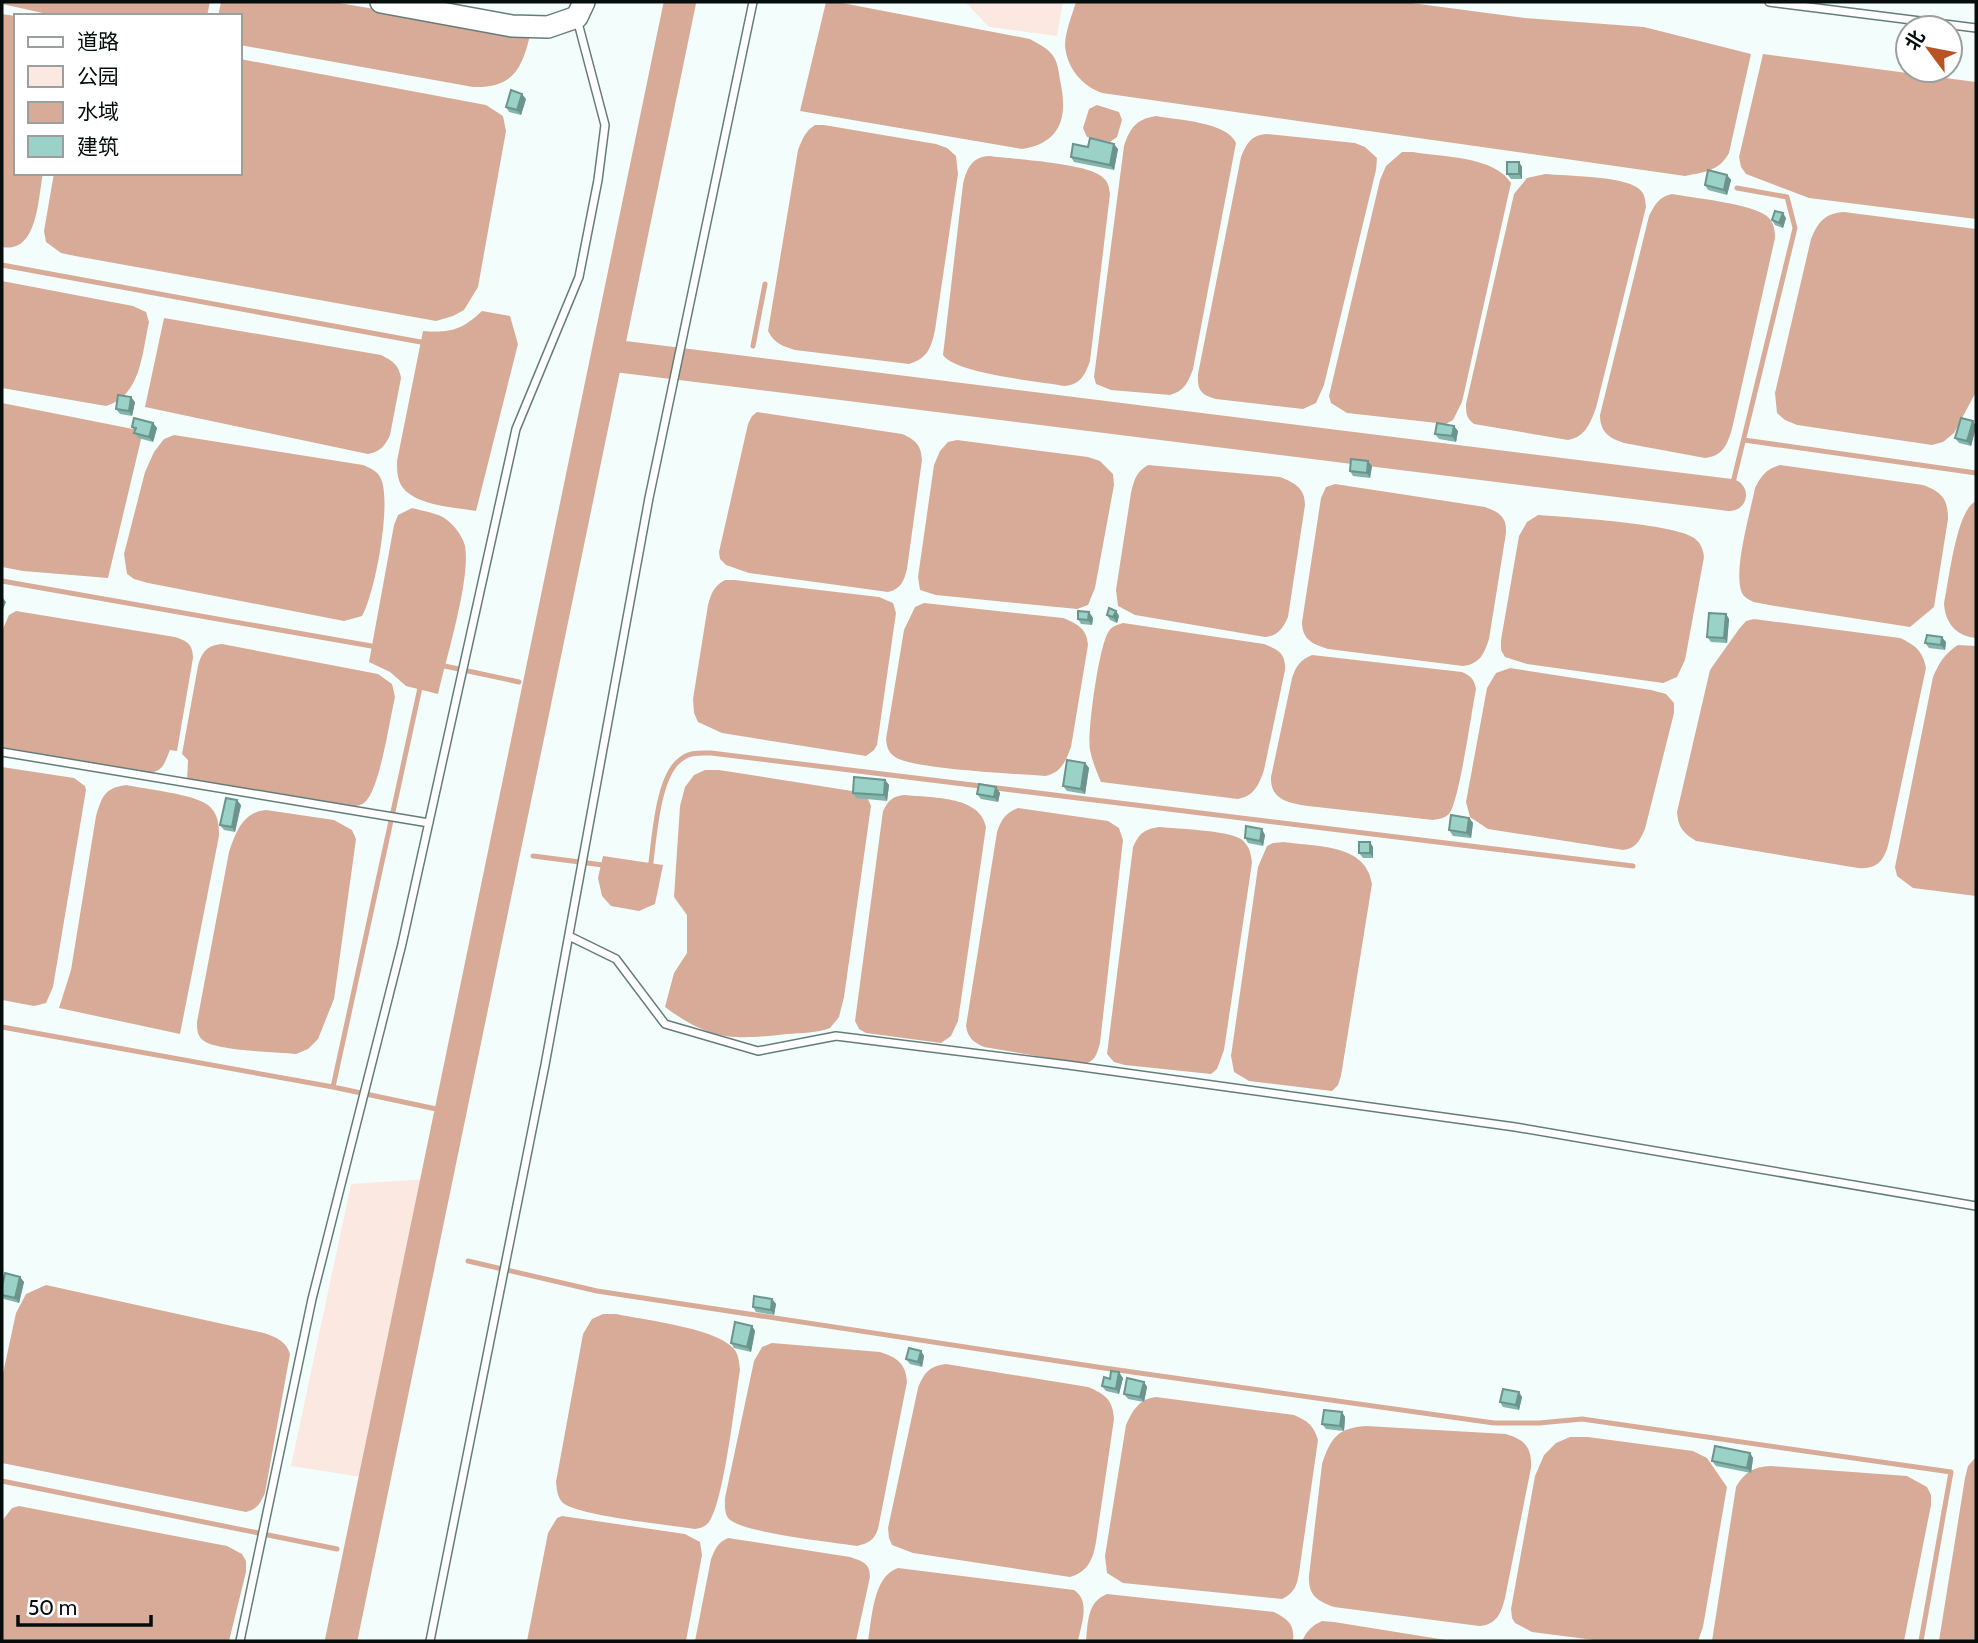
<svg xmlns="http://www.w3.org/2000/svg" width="1978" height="1643" font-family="Cabin,'Noto Sans SC',sans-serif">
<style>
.green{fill:#fbe8e0}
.water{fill:#d8ab98}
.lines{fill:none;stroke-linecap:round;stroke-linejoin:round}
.stream{stroke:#d8ab98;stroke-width:5}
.river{stroke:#d8ab98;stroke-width:32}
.lane-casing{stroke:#647d78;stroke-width:10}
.secondary-casing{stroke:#647d78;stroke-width:24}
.lane{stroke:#fff;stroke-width:7}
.secondary{stroke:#fff;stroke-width:21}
.wall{fill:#84b5ac}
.shaded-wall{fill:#6c938c}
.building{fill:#9ad2c8;stroke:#6c938c;stroke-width:2}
</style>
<rect width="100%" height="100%" fill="#f3fefc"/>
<!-- green -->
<path class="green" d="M 965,2 L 1063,2 L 1057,36 L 989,27 Z
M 427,1179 L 361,1477 L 291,1466 L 351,1184 Z"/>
<!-- water -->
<path class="water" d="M 2,2 L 210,2 L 207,16 L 56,16 L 2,4 Z
M 221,2 L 333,2 L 530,35 C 522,70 512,88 473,87 L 240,45 L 240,16 L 218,16 Z
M 826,2 L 837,2 L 1030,39 C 1040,45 1050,49 1055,59 C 1058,65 1059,74 1060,80 C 1068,116 1062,143 1022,149 L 800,111 Z
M 1076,2 L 1404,2 L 1525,18 L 1644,27 L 1751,54 L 1729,153 C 1719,171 1705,172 1685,176 L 1102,93 C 1082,86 1067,68 1065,46 C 1065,32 1072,15 1076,2 Z
M 2,14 L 16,16 L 16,173 L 43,173 C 38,198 38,254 2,247 Z
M 1763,54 L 1976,82 L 1976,219 L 1809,198 L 1746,174 L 1741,167 L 1739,157 Z
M 240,59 L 486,105 L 503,116 L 506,131 L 478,287 L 464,310 L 453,316 L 436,321 L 75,256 L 61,253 L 46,242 L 44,231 L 54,173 L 240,173 Z
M 1097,105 L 1119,112 L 1122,120 L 1117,137 L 1110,142 L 1087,137 L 1083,128 L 1089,109 Z
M 1156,116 C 1178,120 1227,122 1236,143 L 1193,369 C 1188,383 1184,391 1170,395 L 1111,390 L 1096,384 L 1094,377 L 1124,146 C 1130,128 1136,119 1156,116 Z
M 815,125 L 824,125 L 936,144 L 947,148 L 956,156 L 958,174 L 935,330 C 931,348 928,358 909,364 L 795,350 C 782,346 774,343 768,331 L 798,150 C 802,140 805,131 815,125 Z
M 1267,134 L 1355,143 L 1365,147 L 1377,158 L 1376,170 L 1324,385 L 1316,403 L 1303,409 L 1216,399 C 1201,395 1197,390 1198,374 L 1241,157 C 1247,143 1251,135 1267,134 Z
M 1402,152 L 1413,152 C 1442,157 1494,156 1511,183 L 1462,402 L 1453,420 L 1446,424 L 1347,413 L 1331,403 L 1329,396 L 1380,180 L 1386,166 Z
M 989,156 C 1012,159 1085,163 1101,176 C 1108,181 1109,186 1110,194 L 1090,361 C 1085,375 1081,384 1065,386 C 1039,381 956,374 943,355 L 963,184 C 967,168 972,157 989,156 Z
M 1545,174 C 1567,176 1622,176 1638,188 C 1645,193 1645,199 1646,207 L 1596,408 C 1590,424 1585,437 1568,440 L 1474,424 C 1466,418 1466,413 1466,404 L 1514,194 L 1527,178 Z
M 1672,194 C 1693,198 1755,204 1768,217 C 1774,223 1775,230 1775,238 L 1732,429 C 1727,445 1723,456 1705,458 L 1624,443 C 1609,438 1600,432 1600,415 L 1649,216 C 1655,204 1659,197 1672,194 Z
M 1844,212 L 1976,229 L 1976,392 L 1954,433 L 1943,442 L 1932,445 L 1797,425 L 1785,420 L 1777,413 L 1775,393 L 1811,239 C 1818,222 1825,213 1844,212 Z
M 2,281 L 133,306 L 146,312 L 149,322 C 142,353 141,396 106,406 L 2,388 Z
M 482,311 L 510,316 L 518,344 L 476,511 C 454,507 418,506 403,488 C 397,480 397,470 397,461 L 423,331 C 450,333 462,330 482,311 Z
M 164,318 L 381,355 C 393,361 399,365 401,378 L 390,435 C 385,446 380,452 368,454 L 145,407 Z
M 2,403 L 143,431 L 108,578 L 23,571 L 2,567 Z
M 757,412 L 902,434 C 916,440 921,445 922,460 L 907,569 C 904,581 901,589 888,592 L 749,573 L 726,565 L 720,559 L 719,552 L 748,424 L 752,416 Z
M 174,435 L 363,465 C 370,468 376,470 380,477 C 393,499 375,594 362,616 L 344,621 L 148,583 L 134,579 L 127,574 L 124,554 L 145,472 L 154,452 L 164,439 Z
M 957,440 L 1088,457 L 1100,461 L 1113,474 L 1114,485 L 1095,588 L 1088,605 L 1077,609 L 936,595 L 920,590 L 918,577 L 934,465 L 940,451 L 948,442 Z
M 1148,465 L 1280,477 C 1295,483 1305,488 1305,505 L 1288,617 C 1283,628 1278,636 1265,637 L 1135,615 L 1118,606 L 1116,590 L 1131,493 C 1134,480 1136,472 1148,465 Z
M 1780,465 L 1923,485 C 1942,492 1948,499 1948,519 L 1934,607 L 1910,627 L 1769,605 C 1760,603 1751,603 1744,596 C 1730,580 1751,510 1755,488 C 1761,476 1766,469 1780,465 Z
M 1335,484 L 1485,507 C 1499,512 1507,517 1506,533 L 1489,639 C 1484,654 1480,664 1463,666 L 1328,649 C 1312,644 1302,639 1302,622 L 1321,498 L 1326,487 Z
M 1976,501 L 1976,638 C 1956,636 1945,623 1944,603 C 1949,581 1956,510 1976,501 Z
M 412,508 C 422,511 439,513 447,520 C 455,526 463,537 465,546 C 471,578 446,659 438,694 L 406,686 L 390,672 L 369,662 L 394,525 L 398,515 Z
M 1538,515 C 1567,517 1675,524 1694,538 C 1701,543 1703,549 1704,557 L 1685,660 L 1677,677 L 1663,683 L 1527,664 L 1505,657 L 1501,650 L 1501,640 L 1519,536 L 1527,522 Z
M 725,580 L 735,580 L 879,597 L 893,603 L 896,613 L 877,745 L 874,750 L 866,756 L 722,733 L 698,722 L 694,713 L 693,699 L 708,605 C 711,593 714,586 725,580 Z
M 924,603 L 1063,618 C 1078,624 1087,629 1088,645 L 1071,747 C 1066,761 1061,773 1045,776 C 1018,774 912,769 895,757 C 888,752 887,747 886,739 L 904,630 L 915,607 Z
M 16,611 L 175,637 C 187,641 193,644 193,658 L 177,751 L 170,750 C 165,762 163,772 149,773 L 2,747 L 2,631 L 9,615 Z
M 1754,619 L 1900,638 C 1915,645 1923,651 1926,668 L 1890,837 C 1886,856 1881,870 1858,868 L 1696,841 C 1683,833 1678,827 1677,812 L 1710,670 L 1739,629 L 1746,621 Z
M 1123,623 L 1264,644 C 1278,650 1286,653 1285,670 L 1264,770 C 1259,785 1254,796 1238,799 L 1101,782 C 1097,772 1092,761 1090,750 C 1087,733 1099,644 1109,631 C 1112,626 1117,625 1123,623 Z
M 222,644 L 378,674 L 392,684 L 395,697 C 390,718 380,789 365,802 C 360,807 352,806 344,806 L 187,781 L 188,760 L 182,754 L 198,666 C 202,652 207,645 222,644 Z
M 1958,645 L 1976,646 L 1976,896 L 1913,888 L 1897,876 L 1895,867 L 1933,677 C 1939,663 1945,653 1958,645 Z
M 1312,655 L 1462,672 C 1471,676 1474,679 1476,689 C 1472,709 1459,803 1449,814 C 1445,818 1439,819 1433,820 L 1308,806 C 1289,803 1270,800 1271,777 L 1292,678 C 1296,666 1300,660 1312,655 Z
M 1510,668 L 1651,690 L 1666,694 L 1674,703 L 1674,713 L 1645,829 C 1640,840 1636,849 1623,850 L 1488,829 L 1470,817 L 1466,802 L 1487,688 L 1496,673 Z
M 2,767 L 74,778 L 85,786 L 86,790 L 53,987 L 46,1003 L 34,1006 L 2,1000 Z
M 705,770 L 719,770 L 852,791 L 868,799 L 871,806 L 844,997 L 839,1017 L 830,1028 C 817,1033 802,1033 787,1034 C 733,1040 711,1041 665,1007 L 674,973 L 687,953 L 687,915 L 674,897 L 680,806 L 685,787 L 694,775 Z
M 126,785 C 145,789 194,794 208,805 C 218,813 219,824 219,836 L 180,1034 L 59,1008 L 71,970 L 96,816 C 102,797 104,788 126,785 Z
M 905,795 C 930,798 980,795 986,827 L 958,1021 L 951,1036 L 941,1043 L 866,1033 L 859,1029 L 855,1021 L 883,811 C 888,801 892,796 905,795 Z
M 1018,808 L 1108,821 L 1119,828 L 1123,840 L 1100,1043 C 1097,1054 1095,1062 1083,1064 L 984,1047 C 973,1042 968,1038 966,1026 L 997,832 C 1001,820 1005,813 1018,808 Z
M 266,810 L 334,820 L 352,830 L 356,839 L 334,999 L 318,1039 L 308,1049 L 296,1054 C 277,1052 218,1051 204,1041 C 197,1036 197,1030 197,1022 L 229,852 C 236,832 243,812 266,810 Z
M 1159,827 C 1178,829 1226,830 1241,839 C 1249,845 1251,853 1252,863 L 1224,1050 L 1217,1069 L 1211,1074 L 1125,1065 L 1114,1062 L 1107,1054 L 1133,847 C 1139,834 1144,829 1159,827 Z
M 1284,842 C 1316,847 1366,843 1372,884 L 1341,1076 L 1338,1085 L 1332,1091 L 1249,1081 L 1234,1072 L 1231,1056 L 1258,867 L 1267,846 L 1273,843 Z
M 603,856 L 663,865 L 655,904 L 639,911 L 611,906 L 602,896 L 598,878 Z
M 46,1285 L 264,1333 C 276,1337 286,1341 290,1354 L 265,1493 C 260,1504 257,1509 246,1512 L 2,1463 L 2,1378 L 16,1313 L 26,1294 Z
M 603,1314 L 616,1314 C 644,1320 717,1328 734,1349 C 739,1355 739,1362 740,1370 C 735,1400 724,1502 709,1522 C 705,1527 701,1528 695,1529 C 670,1525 579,1516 563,1503 C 557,1497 557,1490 556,1482 L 583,1334 L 592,1319 Z
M 772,1343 L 880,1352 C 896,1357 906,1363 907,1382 L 878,1529 C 874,1540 869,1543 857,1546 C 834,1542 742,1533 729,1519 C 724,1513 725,1505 725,1498 L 754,1361 L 762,1347 Z
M 946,1364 L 1088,1387 C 1105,1394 1113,1400 1114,1419 L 1096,1542 C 1093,1559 1088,1572 1070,1577 L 913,1553 L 892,1545 L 889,1538 L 888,1528 L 918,1388 C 924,1373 929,1366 946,1364 Z
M 1156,1397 L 1294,1415 C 1308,1421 1314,1426 1318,1440 L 1299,1573 C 1297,1586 1294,1593 1282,1599 L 1123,1583 L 1107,1573 L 1105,1556 L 1126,1425 C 1133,1410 1139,1399 1156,1397 Z
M 1366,1426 L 1506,1434 C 1525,1440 1532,1447 1531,1468 L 1505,1598 C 1501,1614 1496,1625 1479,1626 L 1334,1607 C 1317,1601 1308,1595 1309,1576 L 1322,1464 C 1331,1437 1338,1428 1366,1426 Z
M 1570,1437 L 1588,1437 L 1693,1451 L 1707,1458 L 1727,1487 L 1703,1627 L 1698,1641 L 1602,1641 L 1532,1632 L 1515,1623 L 1512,1618 L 1511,1609 L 1535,1476 L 1544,1455 L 1556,1443 Z
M 1976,1457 L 1976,1641 L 1939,1641 L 1965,1478 L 1968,1466 Z
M 1771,1466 L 1907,1476 L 1927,1487 L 1931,1495 L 1931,1505 L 1904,1641 L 1712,1641 L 1736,1487 C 1745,1472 1753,1467 1771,1466 Z
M 19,1506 L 227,1546 L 242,1554 L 246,1561 L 246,1572 L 229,1641 L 2,1641 L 2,1521 L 12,1508 Z
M 562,1516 L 685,1534 L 700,1542 L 702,1555 L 686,1641 L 527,1641 L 548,1533 L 557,1518 Z
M 728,1538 L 850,1557 C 862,1561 870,1563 870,1577 L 856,1641 L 695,1641 L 711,1559 C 715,1549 718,1542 728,1538 Z
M 898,1568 L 1074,1590 C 1091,1601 1081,1625 1078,1641 L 868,1641 C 872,1618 873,1576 898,1568 Z
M 1107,1594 L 1274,1612 C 1288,1619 1295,1625 1293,1641 L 1086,1641 C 1088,1622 1087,1602 1107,1594 Z
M 1322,1621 L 1334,1622 L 1452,1641 L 1302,1641 C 1307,1631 1311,1626 1322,1621 Z"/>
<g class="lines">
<!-- stream -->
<path class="stream" d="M 2,265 L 426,343
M 753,346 L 765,284
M 1744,440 L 1976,473
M 1730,495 L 1795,228 L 1787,197 L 1737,188
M 2,581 L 377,647
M 440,665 L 519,682
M 533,856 L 603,865
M 650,870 C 654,842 657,777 680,760 C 689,752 699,753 711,753 L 1633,866
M 2,1027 L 333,1087 L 441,1110
M 333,1087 L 421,683
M 468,1261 L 597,1291 L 1104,1368 L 1494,1423 L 1539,1423 L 1582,1419 L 1951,1472 L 1921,1641
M 2,1481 L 337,1549"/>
<!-- river -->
<path class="river" d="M 616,356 L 1730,495
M 341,1641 L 680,2"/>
<!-- lane casing -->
<g class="lane-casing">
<path id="lane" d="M 1769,2 L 1976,28
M 2,752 L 429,823
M 569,936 L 616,959 L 665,1024 L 758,1051 L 836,1036 L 1068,1065 L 1515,1127 L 1976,1206
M 240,1641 L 312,1299 L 402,944 L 516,429 L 579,277 L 598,180 L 605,125 L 577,19
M 430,1641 L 545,1065 L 649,498 L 753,2"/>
</g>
<!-- secondary casing -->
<g class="secondary-casing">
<path id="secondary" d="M 381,2 L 512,26 L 548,27 L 577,17 L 584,2"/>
</g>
<!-- lane -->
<use href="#lane" class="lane"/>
<!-- secondary -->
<use href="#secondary" class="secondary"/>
</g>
<!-- wall -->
<path class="wall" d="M 526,99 L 521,115 L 509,112 L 506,107 Z
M 1088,147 L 1118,149 L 1114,170 L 1074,162 L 1071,157 Z
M 1519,162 L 1522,167 L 1522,179 L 1511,179 L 1507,174 Z
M 1727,175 L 1731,180 L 1727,195 L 1708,190 L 1705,185 Z
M 1786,218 L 1783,228 L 1775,225 L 1772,220 Z
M 135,402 L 132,416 L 120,414 L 116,409 Z
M 1973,421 L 1976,427 L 1971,446 L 1959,443 L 1955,438 Z
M 153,423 L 157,428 L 153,442 L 138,438 L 132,427 Z
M 1458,431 L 1456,442 L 1439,439 L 1435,434 Z
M 1372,466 L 1370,478 L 1353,476 L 1350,471 Z
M 1116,611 L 1119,616 L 1117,623 L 1110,620 L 1107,615 Z
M 1089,612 L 1093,618 L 1092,625 L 1081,624 L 1078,619 Z
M 1726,614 L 1729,619 L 1727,643 L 1711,642 L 1707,637 Z
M 1946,642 L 1945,650 L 1929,648 L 1925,643 Z
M 1085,763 L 1089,768 L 1085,794 L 1067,791 L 1063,786 Z
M 885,780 L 889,785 L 887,801 L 856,798 L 853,793 Z
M 996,787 L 1000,793 L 998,802 L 981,799 L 977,794 Z
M 241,805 L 235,832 L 224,830 L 220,825 Z
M 1469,818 L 1473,823 L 1471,838 L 1453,836 L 1449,830 Z
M 1265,835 L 1263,846 L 1248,843 L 1245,838 Z
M 1373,847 L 1373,858 L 1363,858 L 1359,853 Z
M 20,1277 L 24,1282 L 19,1303 L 4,1299 L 2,1297 L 2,1287 Z
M 772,1299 L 776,1304 L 774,1315 L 756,1312 L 753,1307 Z
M 752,1326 L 755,1331 L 751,1352 L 734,1348 L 731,1343 Z
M 921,1351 L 924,1356 L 922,1367 L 910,1364 L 906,1359 Z
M 1123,1378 L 1119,1394 L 1106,1391 L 1102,1386 L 1110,1379 Z
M 1144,1382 L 1147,1387 L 1144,1402 L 1128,1399 L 1124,1394 Z
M 1522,1397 L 1519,1410 L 1503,1407 L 1500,1402 Z
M 1342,1412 L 1345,1417 L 1344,1431 L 1326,1429 L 1322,1424 Z
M 1750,1453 L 1753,1458 L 1751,1473 L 1716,1466 L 1712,1461 Z"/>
<!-- shaded-wall -->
<path class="shaded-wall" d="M 522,94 L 526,99 L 521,115 L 517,110 Z
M 1114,144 L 1118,149 L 1114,170 L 1110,165 Z
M 1519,162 L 1522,167 L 1522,179 L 1519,174 Z
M 1727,175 L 1731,180 L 1727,195 L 1724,190 Z
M 1783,213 L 1786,218 L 1783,228 L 1779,223 Z
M 131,397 L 135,402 L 132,416 L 129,411 Z
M 1973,421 L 1976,427 L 1971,446 L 1967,441 Z
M 153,423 L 157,428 L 153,442 L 149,437 Z
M 1454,426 L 1458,431 L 1456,442 L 1452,436 Z
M 1368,461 L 1372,466 L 1370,478 L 1367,473 Z
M 2,597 L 6,602 L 2,612 Z
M 1116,611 L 1119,616 L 1117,623 L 1113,617 Z
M 1089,612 L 1093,618 L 1092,625 L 1088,620 Z
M 1726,614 L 1729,619 L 1727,643 L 1724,638 Z
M 1942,637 L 1946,642 L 1945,650 L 1941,645 Z
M 1085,763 L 1089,768 L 1085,794 L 1081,789 Z
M 885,780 L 889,785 L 887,801 L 884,795 Z
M 996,787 L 1000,793 L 998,802 L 994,797 Z
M 237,800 L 241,805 L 235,832 L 232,827 Z
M 1469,818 L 1473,823 L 1471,838 L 1467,833 Z
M 1262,829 L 1265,835 L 1263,846 L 1260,841 Z
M 1370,842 L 1373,847 L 1373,858 L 1370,853 Z
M 20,1277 L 24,1282 L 19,1303 L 15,1298 Z
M 772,1299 L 776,1304 L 774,1315 L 771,1310 Z
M 752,1326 L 755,1331 L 751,1352 L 747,1347 Z
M 921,1351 L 924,1356 L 922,1367 L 918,1362 Z
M 1119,1372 L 1123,1378 L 1119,1394 L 1116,1389 Z
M 1144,1382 L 1147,1387 L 1144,1402 L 1140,1397 Z
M 1519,1392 L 1522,1397 L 1519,1410 L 1516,1405 Z
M 1342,1412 L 1345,1417 L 1344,1431 L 1340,1426 Z
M 1750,1453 L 1753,1458 L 1751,1473 L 1747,1468 Z"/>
<!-- building -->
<path class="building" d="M 511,90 L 522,94 L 517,110 L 506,107 Z
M 1090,138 L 1114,144 L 1110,165 L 1071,157 L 1073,144 L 1088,147 Z
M 1507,162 L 1519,162 L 1519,174 L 1507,174 Z
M 1708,170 L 1727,175 L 1724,190 L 1705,185 Z
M 1775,211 L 1783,213 L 1779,223 L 1772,220 Z
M 118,395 L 131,397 L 129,411 L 116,409 Z
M 134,418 L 153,423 L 149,437 L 134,433 L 136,428 L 132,427 Z
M 1961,418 L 1973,421 L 1967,441 L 1955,438 Z
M 1437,423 L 1454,426 L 1452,436 L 1435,434 Z
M 1351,459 L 1368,461 L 1367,473 L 1350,471 Z
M 1109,608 L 1116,611 L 1113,617 L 1107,615 Z
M 1078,611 L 1089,612 L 1088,620 L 1078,619 Z
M 1709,613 L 1726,614 L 1724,638 L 1707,637 Z
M 1927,635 L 1942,637 L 1941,645 L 1925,643 Z
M 1067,760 L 1085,763 L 1081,789 L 1063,786 Z
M 854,777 L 885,780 L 884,795 L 853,793 Z
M 979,784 L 996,787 L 994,797 L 977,794 Z
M 226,798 L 237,800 L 232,827 L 220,825 Z
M 1451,815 L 1469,818 L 1467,833 L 1449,830 Z
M 1246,826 L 1262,829 L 1260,841 L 1245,838 Z
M 1359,842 L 1370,842 L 1370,853 L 1359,853 Z
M 5,1273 L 20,1277 L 15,1298 L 2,1295 L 2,1287 Z
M 754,1296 L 772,1299 L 771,1310 L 753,1307 Z
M 735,1322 L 752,1326 L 747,1347 L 731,1343 Z
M 909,1348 L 921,1351 L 918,1362 L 906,1359 Z
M 1111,1371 L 1119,1372 L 1116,1389 L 1102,1386 L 1104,1377 L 1110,1379 Z
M 1127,1378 L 1144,1382 L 1140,1397 L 1124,1394 Z
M 1503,1389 L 1519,1392 L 1516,1405 L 1500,1402 Z
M 1324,1410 L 1342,1412 L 1340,1426 L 1322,1424 Z
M 1715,1446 L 1750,1453 L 1747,1468 L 1712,1461 Z"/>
<!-- border -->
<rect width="1978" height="1643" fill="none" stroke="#050e0c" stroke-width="7"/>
<!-- legend -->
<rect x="14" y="14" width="228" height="161" fill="#ffffff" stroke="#9b9f9e" stroke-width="2"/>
<rect x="28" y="37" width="35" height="10" fill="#ffffff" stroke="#9b9f9e" stroke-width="2"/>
<text x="77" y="49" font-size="21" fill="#050e0c">道路</text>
<rect x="28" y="66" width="35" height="21" fill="#fbe8e0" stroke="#9b9f9e" stroke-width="2"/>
<text x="77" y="84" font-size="21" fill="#050e0c">公园</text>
<rect x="28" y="102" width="35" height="21" fill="#d8ab98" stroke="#9b9f9e" stroke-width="2"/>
<text x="77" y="119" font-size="21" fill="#050e0c">水域</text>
<rect x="28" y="136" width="35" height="21" fill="#9ad2c8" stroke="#9b9f9e" stroke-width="2"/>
<text x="77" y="154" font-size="21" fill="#050e0c">建筑</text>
<!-- north arrow -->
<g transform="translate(1929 49) rotate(302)"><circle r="33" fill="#ffffff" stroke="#9b9f9e" stroke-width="2"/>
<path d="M0-5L12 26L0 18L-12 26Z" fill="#b95324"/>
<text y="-10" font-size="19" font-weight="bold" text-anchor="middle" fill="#050e0c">北</text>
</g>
<!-- scale -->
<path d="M18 1615v10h133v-10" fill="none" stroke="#050e0c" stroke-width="3.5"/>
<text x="28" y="1615" font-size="21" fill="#050e0c" stroke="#ffffff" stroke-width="5" paint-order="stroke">50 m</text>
</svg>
